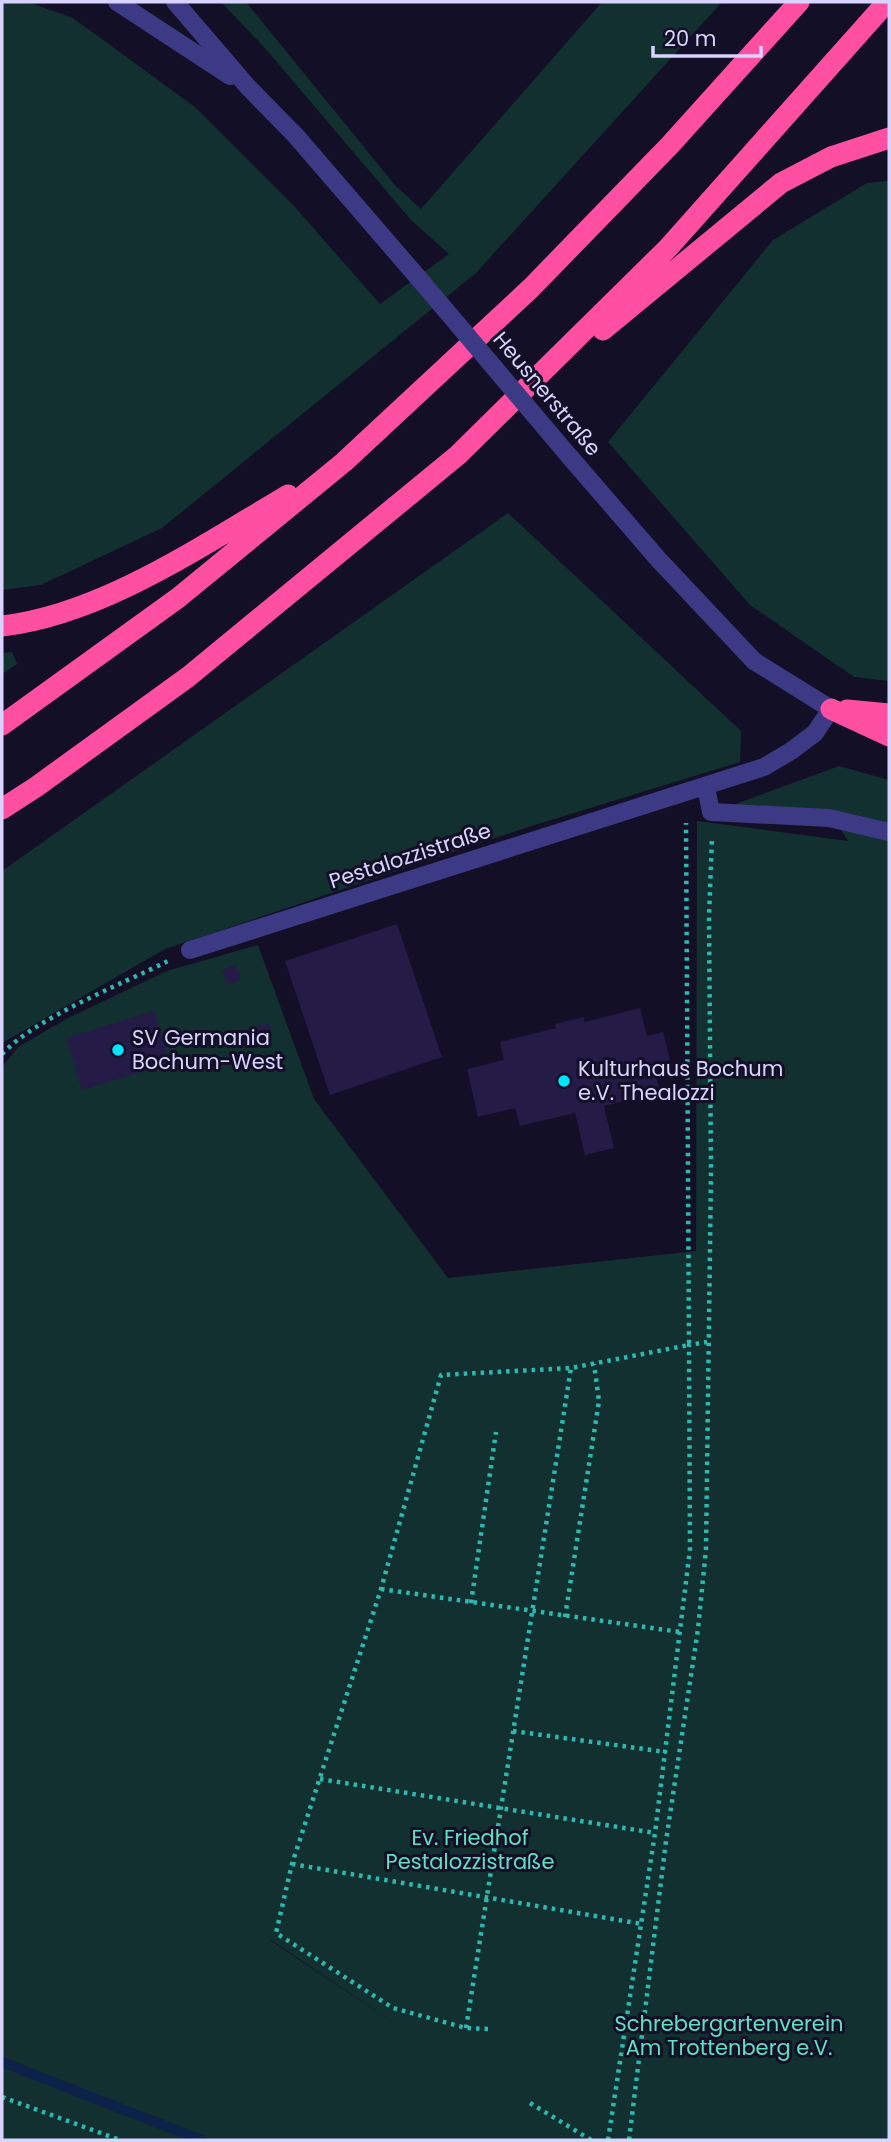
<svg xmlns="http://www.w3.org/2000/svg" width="891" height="2142" font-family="Poppins,sans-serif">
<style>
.green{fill:#12302f;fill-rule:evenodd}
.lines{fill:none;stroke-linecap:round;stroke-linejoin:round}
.stream{stroke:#0c2248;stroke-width:10}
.building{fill:#241b47}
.path{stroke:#2fb8b0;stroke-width:4.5;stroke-dasharray:3.5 5;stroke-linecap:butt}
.minor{stroke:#3d3a85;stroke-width:18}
.highway{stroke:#ff4fa3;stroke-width:21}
.minor-bridge{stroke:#3d3a85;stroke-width:18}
.poi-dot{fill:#00e5ff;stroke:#130f26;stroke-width:2.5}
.labels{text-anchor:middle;stroke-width:6;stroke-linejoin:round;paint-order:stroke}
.street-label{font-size:21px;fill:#d9d4ff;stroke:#130f26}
.poi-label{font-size:21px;fill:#d9d4ff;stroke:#130f26;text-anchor:start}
.park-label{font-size:21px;fill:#5fe0c0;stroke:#130f26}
</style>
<rect width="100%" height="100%" fill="#130f26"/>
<!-- green -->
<path class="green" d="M 2,2 L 28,2 L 73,18 L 195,107 L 294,206 L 380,304 L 449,254 L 411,220 L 264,47 L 221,2 L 246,2 L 394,184 L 421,209 L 602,2 L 722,2 L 476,273 L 162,528 L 41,585 L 2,590 Z
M 889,181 L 889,681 L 854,677 L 750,605 L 608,442 L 773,240 L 867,183 Z
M 508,513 L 741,731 L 740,762 L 522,829 L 165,949 L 2,1043 L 2,871 Z
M 12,652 L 17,664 L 2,674 L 2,653 Z
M 839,766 L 889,780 L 889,2140 L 2,2140 L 2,1067 L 18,1047 L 68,1018 L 167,971 L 258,945 L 314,1099 L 448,1278 L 696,1251 L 697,821 L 848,841 L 831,813 L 733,805 ZM 271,1940 L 406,2031 L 271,1941 Z"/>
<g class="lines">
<!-- stream -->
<path class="stream" d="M 2,2062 L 201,2140"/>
</g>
<!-- building -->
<path class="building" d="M 397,924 L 442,1057 L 330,1095 L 285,961 Z
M 236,965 L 241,980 L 227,985 L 222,970 Z
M 640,1008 L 647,1036 L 663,1032 L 670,1060 L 653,1064 L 660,1092 L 604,1106 L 614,1148 L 585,1155 L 575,1113 L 520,1126 L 515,1108 L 478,1117 L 467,1069 L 504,1060 L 500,1042 L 556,1028 L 555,1024 L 583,1017 L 585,1022 Z
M 154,1011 L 170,1063 L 82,1090 L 66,1038 Z
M 269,1023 L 273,1038 L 245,1046 L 240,1031 Z"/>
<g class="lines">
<!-- path -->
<path class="path" d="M 2,1054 C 37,1017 120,985 168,961
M 381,1589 L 680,1632
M 471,1603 L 496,1432
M 565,1617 L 599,1401 L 594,1364
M 513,1731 L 666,1752
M 320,1779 L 655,1833
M 292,1864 L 642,1924
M 466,2028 L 571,1368
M 488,2029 L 466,2028 L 393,2008 L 276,1933 L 292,1864 L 381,1589 L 441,1375 L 571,1368 L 689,1345 L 686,823
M 2,2097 L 120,2140
M 530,2103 L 591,2140
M 608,2140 L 655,1833 L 690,1549 L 689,1345 L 707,1342
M 629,2140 L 666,1841 L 698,1629 L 706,1549 L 711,1172 L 709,917 L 712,838"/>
<!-- minor -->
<path class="minor" d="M 117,2 L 230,76
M 175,2 L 248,87 L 296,136 L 421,281
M 706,787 L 711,812 L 829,818 L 889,832
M 190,950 L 764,767 L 791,751 L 815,733 L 831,709 L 754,661 L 658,559 L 569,456"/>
<!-- highway -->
<path class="highway" d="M 603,330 L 781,183 L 831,157 L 889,138
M 2,626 C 101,615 203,545 288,495
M 831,709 L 889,736
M 847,710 L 889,714
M 2,725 L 178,598 L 344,462 L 531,288 L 670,145 L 799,2
M 2,809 L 36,787 L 188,677 L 458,455 L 668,248 L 887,2"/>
<!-- minor-bridge -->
<path class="minor-bridge" d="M 421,281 L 569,456"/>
</g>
<!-- markers -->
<g class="poi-dot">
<circle cx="118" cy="1050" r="7"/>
<circle cx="564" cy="1081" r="7"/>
</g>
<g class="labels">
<!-- street labels -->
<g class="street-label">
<text transform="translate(547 394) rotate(50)" y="7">Heusnerstraße</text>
<text transform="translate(410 856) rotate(-18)" y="7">Pestalozzistraße</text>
</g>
<!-- poi labels -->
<g class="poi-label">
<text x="132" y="1045">SV Germania<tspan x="132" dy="24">Bochum-West</tspan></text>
<text x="578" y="1076">Kulturhaus Bochum<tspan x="578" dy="24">e.V. Thealozzi</tspan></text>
</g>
<!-- park labels -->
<g class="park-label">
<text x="470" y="1845">Ev. Friedhof<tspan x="470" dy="24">Pestalozzistraße</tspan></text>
<text x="729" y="2031">Schrebergartenverein<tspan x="729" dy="24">Am Trottenberg e.V.</tspan></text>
</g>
</g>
<!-- border -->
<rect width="891" height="2142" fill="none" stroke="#d9d4ff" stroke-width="7"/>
<!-- scale -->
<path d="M653 46v10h108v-10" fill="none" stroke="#d9d4ff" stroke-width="3.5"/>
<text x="664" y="46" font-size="21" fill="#d9d4ff" stroke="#130f26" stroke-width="5" paint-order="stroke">20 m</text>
</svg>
